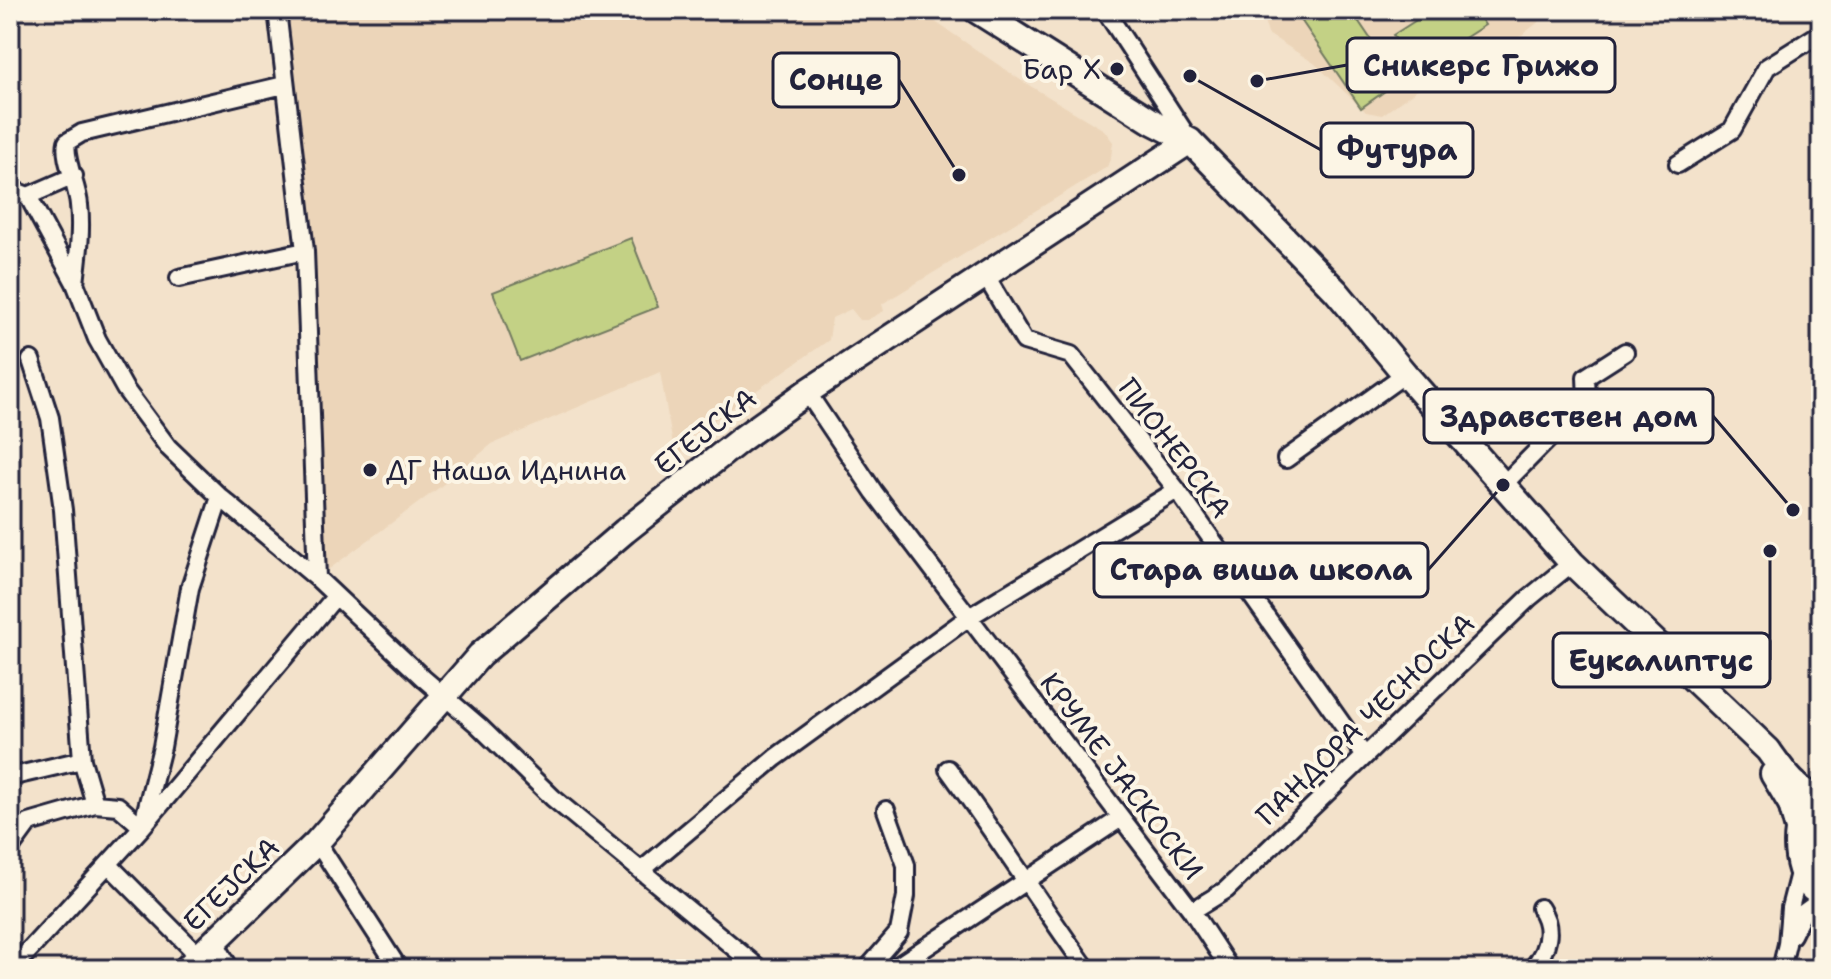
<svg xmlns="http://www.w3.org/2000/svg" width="1831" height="979" font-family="'Shantell Sans',sans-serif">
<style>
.built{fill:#ecd5b9}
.green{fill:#c3d185;stroke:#727a60;stroke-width:2}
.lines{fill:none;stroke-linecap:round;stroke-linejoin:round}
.street-casing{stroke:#22223b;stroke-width:22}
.secondary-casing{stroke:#22223b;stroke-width:30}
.street{stroke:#fcf5e5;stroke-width:16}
.secondary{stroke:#fcf5e5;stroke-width:24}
.poi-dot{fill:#22223b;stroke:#fcf5e5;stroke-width:3}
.labels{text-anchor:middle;stroke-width:8;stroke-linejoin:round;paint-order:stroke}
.poi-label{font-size:28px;fill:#22223b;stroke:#fcf5e5;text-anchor:end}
.street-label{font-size:28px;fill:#22223b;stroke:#fcf5e5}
.leader{fill:none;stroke:#22223b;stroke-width:3}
.callout-dot{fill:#22223b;stroke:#fcf5e5;stroke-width:3}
.callout{fill:#fcf5e5;stroke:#22223b;stroke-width:3}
.callout-label{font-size:30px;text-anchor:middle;font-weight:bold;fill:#22223b}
</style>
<rect width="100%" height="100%" fill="#f3e2cb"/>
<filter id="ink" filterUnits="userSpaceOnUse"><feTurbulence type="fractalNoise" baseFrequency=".0125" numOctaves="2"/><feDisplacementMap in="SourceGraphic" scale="16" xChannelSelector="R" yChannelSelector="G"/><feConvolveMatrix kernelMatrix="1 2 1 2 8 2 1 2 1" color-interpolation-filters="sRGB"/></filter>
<g filter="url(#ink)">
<!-- built -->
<path class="built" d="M 277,10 L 918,10 L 1022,81 L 1104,130 L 1113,142 L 1111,157 L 1107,167 L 882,304 L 884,311 L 867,320 L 860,320 L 851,309 L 832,318 L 829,340 L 693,435 L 676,462 L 660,372 L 492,444 L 440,487 L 317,578 L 311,392 Z
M 1261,10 L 1554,10 L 1464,80 L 1452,64 L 1382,115 L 1366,112 L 1314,63 L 1268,34 Z"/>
<!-- green -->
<path class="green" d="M 1315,10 L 1351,10 L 1399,81 L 1361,108 L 1301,20 Z
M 1432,10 L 1475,10 L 1485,25 L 1415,70 L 1393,35 Z
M 631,238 L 658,307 L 520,361 L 493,292 Z"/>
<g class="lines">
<!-- street casing -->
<g class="street-casing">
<path id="street" d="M 277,10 L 305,251 L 317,578
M 1105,10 L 1189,139
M 1678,164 L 1732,130 L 1767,67 L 1821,33
M 10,189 L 28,196 L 75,283 L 97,339 L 125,389 L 168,447 L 220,497 L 317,578 L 423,678 L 479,726 L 553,798 L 760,969
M 28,196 L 74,176
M 985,275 L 1024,341 L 1071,355 L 1177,490 L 1364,755
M 179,278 L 305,251
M 75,283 C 78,257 82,231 79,205 C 78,187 63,158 67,142 L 82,133 L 284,85
M 31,360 L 50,418 L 63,510 L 82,760 L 95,804
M 807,392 L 874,492 L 1192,911 L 1230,969
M 1286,459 L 1405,374
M 1503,485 L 1587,400 L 1586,377 L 1625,352
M 948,769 C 996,835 1040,903 1087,969
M 10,777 L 82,760
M 317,842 L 399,969
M 10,849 L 29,823 L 95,804 L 118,806 L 142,827 L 162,747 L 190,588 L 220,497
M 108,864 L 199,956
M 642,870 L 775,758 L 969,617 L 1177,490
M 1192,911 L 1226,890 L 1529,598 L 1572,563
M 1792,935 L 1803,913 L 1821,900
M 214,940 L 230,969
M 12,969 L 142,827 L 335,597
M 867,969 L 899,932 L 906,896 L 906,865 L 886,810
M 893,969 L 1121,818
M 1532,969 C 1548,950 1554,929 1540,908
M 1781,969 L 1787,944 L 1790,908 L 1800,869"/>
</g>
<!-- secondary casing -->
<g class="secondary-casing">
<path id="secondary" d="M 976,10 L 1153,122 L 1190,141 L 1336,291 L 1405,374 L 1572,563 L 1768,750 C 1783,771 1796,791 1821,800
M 1773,774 L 1791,804 L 1797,826
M 1805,812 C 1791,831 1795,885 1821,894
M 186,969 L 317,842 L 480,655 L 625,531 L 740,440 L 807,392 L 1190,141"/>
</g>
<!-- street -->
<use href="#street" class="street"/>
<!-- secondary -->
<use href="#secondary" class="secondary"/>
</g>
</g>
<!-- markers -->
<g class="poi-dot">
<circle cx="1117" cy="69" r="8"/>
<circle cx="370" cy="470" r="8"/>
</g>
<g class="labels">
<!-- poi labels -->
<g class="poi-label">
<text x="1101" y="79">Бар Х</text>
<text x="386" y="480" text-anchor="start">ДГ Наша Иднина</text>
</g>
<!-- street labels -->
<g class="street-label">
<text transform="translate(705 431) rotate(-38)" y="10">ЕГЕЈСКА</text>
<text transform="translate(1175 448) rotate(53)" y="10">ПИОНЕРСКА</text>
<text transform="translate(1365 719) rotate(-44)" y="10">ПАНДОРА ЧЕСНОСКА</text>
<text transform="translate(1122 776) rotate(53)" y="10">КРУМЕ ЈАСКОСКИ</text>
<text transform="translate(231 884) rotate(-44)" y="10">ЕГЕЈСКА</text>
</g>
</g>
<!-- callouts -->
<path class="leader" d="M1257 81L1347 65M959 175L899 80M1190 76L1321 150M1793 510L1713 416M1503 485L1428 570M1770 551L1770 660"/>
<g class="callout-dot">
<circle cx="1257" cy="81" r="8"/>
<circle cx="959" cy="175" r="8"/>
<circle cx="1190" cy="76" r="8"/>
<circle cx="1793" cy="510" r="8"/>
<circle cx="1503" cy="485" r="8"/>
<circle cx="1770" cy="551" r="8"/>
</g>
<g class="callout">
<rect x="1347" y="38" width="268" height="54" rx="8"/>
<rect x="773" y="53" width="126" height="54" rx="8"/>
<rect x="1321" y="123" width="152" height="54" rx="8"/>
<rect x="1424" y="389" width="289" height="54" rx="8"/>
<rect x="1094" y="543" width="334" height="54" rx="8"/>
<rect x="1553" y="633" width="217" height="54" rx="8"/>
</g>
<g class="callout-label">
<text x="1481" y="76">Сникерс Грижо</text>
<text x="836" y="90">Сонце</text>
<text x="1397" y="160">Футура</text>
<text x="1569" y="427">Здравствен дом</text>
<text x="1261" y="580">Стара виша школа</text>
<text x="1661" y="671">Еукалиптус</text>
</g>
<!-- margin -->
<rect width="1831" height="979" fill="none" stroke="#fcf5e5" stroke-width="40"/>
<rect x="20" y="20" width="1791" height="939" fill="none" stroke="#22223b" stroke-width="3" filter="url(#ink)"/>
</svg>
